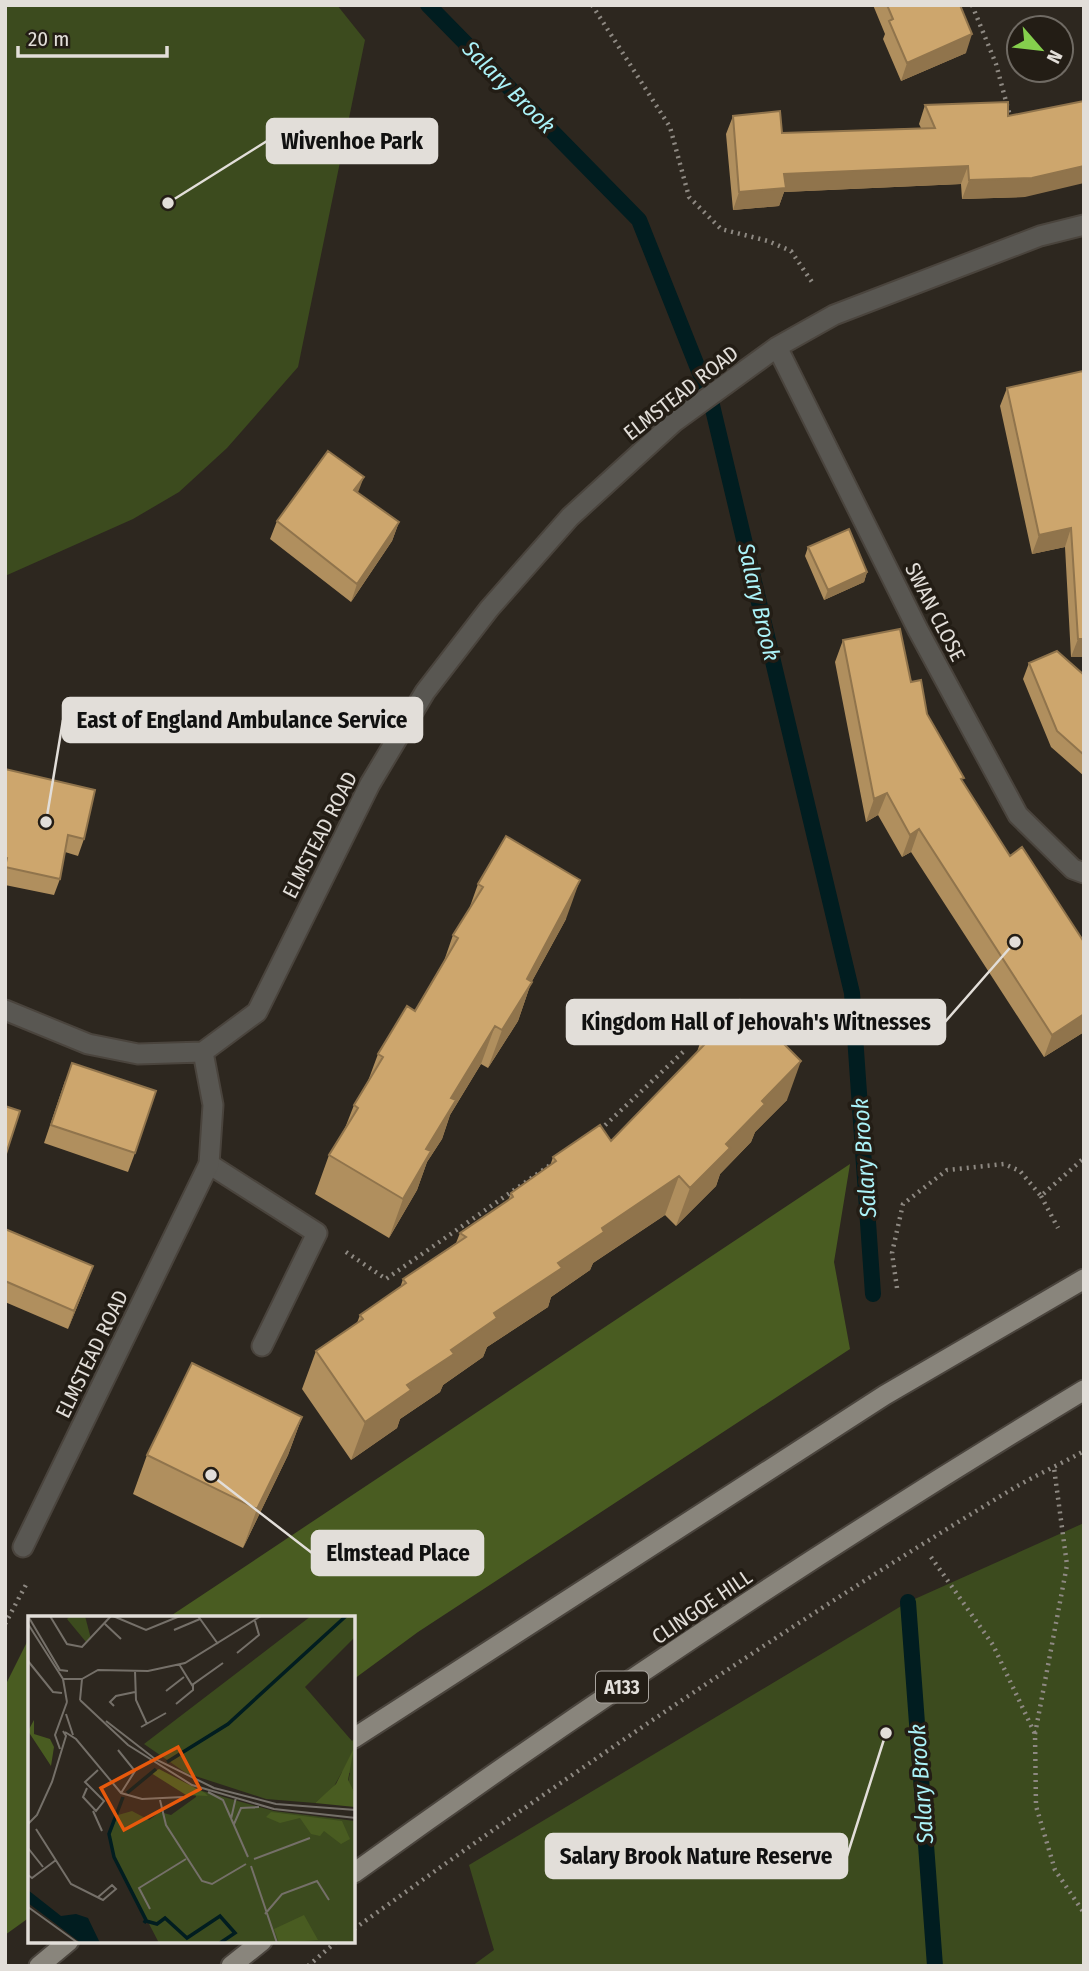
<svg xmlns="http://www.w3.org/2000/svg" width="1089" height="1971" font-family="'Fira Sans Condensed',sans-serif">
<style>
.green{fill:#3c4b1e}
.forest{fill:#495c21}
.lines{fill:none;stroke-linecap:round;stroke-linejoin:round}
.stream{stroke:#011d20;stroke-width:16}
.service-casing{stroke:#4a443d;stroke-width:23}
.minor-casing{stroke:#4a443d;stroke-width:23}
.primary-casing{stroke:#4a443d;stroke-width:23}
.path{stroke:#8e8982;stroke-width:4.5;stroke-dasharray:2 5;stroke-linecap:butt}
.service{stroke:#595752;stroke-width:19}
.minor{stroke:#595752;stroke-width:19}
.primary{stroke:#89857c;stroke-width:19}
.wall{fill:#b08f5e}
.shaded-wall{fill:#90744c}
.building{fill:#cda66d;stroke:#90744c;stroke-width:2}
.labels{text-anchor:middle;stroke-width:7;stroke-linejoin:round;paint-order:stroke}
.shield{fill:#231d15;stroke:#a9a49e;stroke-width:2}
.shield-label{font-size:19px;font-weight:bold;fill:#e2ded9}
.street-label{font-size:21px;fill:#e2ded9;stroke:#231d15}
.water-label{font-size:23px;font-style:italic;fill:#abf2f8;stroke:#231d15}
.inset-river{fill:none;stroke:#011d20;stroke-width:3.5}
.inset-road{fill:none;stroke:#757069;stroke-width:2}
.view{fill:#e8590c;fill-opacity:0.15;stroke:#e8590c;stroke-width:3.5}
.inset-edge{fill:none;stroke:#e2ded9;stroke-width:3.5}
.leader{fill:none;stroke:#e2ded9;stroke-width:2.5}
.callout-dot{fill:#e2ded9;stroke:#231d15;stroke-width:2.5}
.callout{fill:#e2ded9;stroke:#e2ded9;stroke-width:2.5}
.callout-label{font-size:23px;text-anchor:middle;font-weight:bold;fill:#111}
</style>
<rect width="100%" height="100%" fill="#2d271f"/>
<!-- green -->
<path class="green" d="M 5,5 L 337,5 L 365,40 L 298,367 L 227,448 L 179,492 L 133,519 L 5,576 Z
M 1084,1523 L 1084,1966 L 472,1966 L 494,1950 L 469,1865 L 908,1602 Z"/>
<!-- forest -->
<path class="forest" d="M 850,1164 L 834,1262 L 850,1349 L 418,1632 L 354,1679 L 354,1618 L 169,1617 Z
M 30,1636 L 30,1917 L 5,1935 L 5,1686 Z"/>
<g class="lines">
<!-- stream -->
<path class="stream" d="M 428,5 L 639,220 L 711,401 L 852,993 L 873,1294
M 908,1602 L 935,1966"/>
<!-- service casing -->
<g class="service-casing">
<path id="service" d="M 209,1164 L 317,1233 L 262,1346"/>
</g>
<!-- minor casing -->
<g class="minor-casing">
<path id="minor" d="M 777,347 L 918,630 L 1018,815 L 1073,869 L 1084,873
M 5,1010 L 88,1044 L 138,1054 L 203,1052
M 203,1052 L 257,1012 L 370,784 L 425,692 L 489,609 L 570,517 L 674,422 L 777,347 L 834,315 L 1040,236 L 1084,225
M 23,1547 L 209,1164 L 213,1105 L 203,1052"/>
</g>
<!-- primary casing -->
<g class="primary-casing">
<path id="primary" d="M 354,1738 L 885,1395 L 1084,1279
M 354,1873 C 590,1703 834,1541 1084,1390
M 39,1966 L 69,1941
M 231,1966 L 262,1941"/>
</g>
<!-- path -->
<path class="path" d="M 592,5 L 670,127 L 689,197 L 721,229 L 768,241 L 791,251 L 814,285
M 972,5 L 996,64 L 1011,120
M 600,1130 L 683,1052
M 1041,1196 L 1058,1228
M 346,1252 L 386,1279 L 553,1163
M 897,1288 L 892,1253 L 903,1204 L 947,1170 L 1004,1164 L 1020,1171 L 1041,1196 L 1084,1158
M 931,1557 L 993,1645 L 1035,1734 L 1036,1806 L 1055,1870 L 1084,1913
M 5,1624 L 28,1581
M 1035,1734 L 1067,1565 L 1054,1468
M 354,1929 C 568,1775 787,1625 1014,1488 C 1036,1475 1061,1464 1084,1451
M 308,1966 L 337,1941"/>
<!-- service -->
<use href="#service" class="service"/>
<!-- minor -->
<use href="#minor" class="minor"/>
<!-- primary -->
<use href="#primary" class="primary"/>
</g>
<!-- wall -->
<path class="wall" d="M 873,5 L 960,5 L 966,53 L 901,81 L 883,39 L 885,34 Z
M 925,105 L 1008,116 L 1025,197 L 962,199 L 961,184 L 784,192 L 779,206 L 733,210 L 726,134 L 733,116 L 782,133 L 921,128 L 919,124 Z
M 1084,374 L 1084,657 L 1071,657 L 1065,547 L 1032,554 L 1000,406 L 1007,388 Z
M 358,493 L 399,522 L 392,541 L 351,602 L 270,539 L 277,521 Z
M 808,547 L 867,572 L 864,582 L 824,600 L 805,556 Z
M 843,640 L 911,682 L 962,782 L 1010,856 L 1084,942 L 1084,1032 L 1044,1057 L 911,852 L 902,857 L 878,815 L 866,822 L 835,662 Z
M 1029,663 L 1084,675 L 1084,776 L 1051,747 L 1023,679 Z
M 5,769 L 84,839 L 78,856 L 65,852 L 60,879 L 54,895 L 5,885 Z
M 478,884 L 566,919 L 531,983 L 518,1021 L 488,1068 L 481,1064 L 450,1115 L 442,1139 L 427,1162 L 417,1190 L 389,1238 L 315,1194 L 329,1155 L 345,1128 L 354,1105 L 368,1081 L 378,1054 L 415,1011 L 444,961 L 453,935 L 468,912 Z
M 701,1040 L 787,1100 L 755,1132 L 751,1142 L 720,1174 L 716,1186 L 676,1226 L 665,1215 L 593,1263 L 590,1270 L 551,1297 L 548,1307 L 487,1347 L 483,1357 L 443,1385 L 440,1392 L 400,1419 L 397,1428 L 351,1460 L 302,1389 L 316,1351 L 357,1323 L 360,1315 L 400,1288 L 403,1279 L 456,1243 L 460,1233 L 508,1201 L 511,1193 L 550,1166 L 553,1157 L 611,1141 L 697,1052 Z
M 65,1081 L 135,1153 L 128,1172 L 44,1143 Z
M 5,1229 L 86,1285 L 68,1329 L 5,1302 Z
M 302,1417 L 288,1455 L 243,1548 L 133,1494 L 147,1455 Z"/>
<!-- shaded-wall -->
<path class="shaded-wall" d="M 972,34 L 966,53 L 901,81 L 907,63 Z
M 968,166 L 961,184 L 784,192 L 779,206 L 733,210 L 739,192 L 784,174 Z
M 1084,166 L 1084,183 L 1025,197 L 962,199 L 969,180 Z
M 364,477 L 357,495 L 354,490 Z
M 399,522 L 392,541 L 351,602 L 357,584 Z
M 1071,528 L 1065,547 L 1032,554 L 1039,535 Z
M 867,572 L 864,582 L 824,600 L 828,590 Z
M 1078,639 L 1084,639 L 1084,657 L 1071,657 Z
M 887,793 L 878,815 L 866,822 L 874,799 Z
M 919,829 L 911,852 L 902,857 L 910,835 Z
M 580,880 L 566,919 L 531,983 L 518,1021 L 488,1068 L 502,1030 L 527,979 Z
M 1084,1014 L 1084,1032 L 1044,1057 L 1052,1035 Z
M 495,1026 L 481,1064 L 450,1115 L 442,1139 L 427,1162 L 417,1190 L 389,1238 L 403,1199 L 451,1098 Z
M 801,1061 L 787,1100 L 755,1132 L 751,1142 L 720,1174 L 716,1186 L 676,1226 L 690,1188 L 762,1101 Z
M 679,1176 L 665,1215 L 593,1263 L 590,1270 L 551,1297 L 548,1307 L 487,1347 L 483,1357 L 443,1385 L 440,1392 L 400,1419 L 397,1428 L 351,1460 L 365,1422 L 494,1313 L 558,1263 L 602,1228 Z
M 93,1266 L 86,1285 L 68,1329 L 74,1311 Z
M 302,1417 L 288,1455 L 243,1548 L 257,1509 Z"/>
<!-- building -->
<path class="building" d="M 887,5 L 960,5 L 972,34 L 907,63 L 889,21 L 893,19 Z
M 1084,101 L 1084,166 L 1032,178 L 969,180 L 968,166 L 784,174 L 786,188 L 739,192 L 733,116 L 780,111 L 782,133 L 935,128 L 925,105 L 1008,102 L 1008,116 Z
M 1083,371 L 1084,639 L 1078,639 L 1071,528 L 1039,535 L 1007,388 Z
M 328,451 L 364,477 L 354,490 L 399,522 L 357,584 L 277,521 Z
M 849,529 L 867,572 L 828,590 L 808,547 Z
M 900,629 L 911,682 L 921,680 L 927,714 L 964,778 L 961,779 L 1010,856 L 1022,847 L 1084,942 L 1084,1014 L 1052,1035 L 919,829 L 910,835 L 887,793 L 874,799 L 843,640 Z
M 1057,651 L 1084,675 L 1084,755 L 1057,731 L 1029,663 Z
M 5,769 L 95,790 L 84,839 L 68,835 L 60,879 L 5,867 L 7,858 L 5,857 Z
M 506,836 L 580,880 L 527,979 L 532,982 L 502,1030 L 495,1026 L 451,1098 L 456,1100 L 426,1149 L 431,1151 L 403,1199 L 329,1155 L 358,1108 L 354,1105 L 383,1057 L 378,1054 L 407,1006 L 415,1011 L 458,938 L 453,935 L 483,887 L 478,884 Z
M 740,1000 L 801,1061 L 762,1101 L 765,1104 L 726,1144 L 730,1148 L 690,1188 L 679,1176 L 602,1228 L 604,1232 L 558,1263 L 562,1268 L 494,1313 L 497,1318 L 451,1350 L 454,1354 L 407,1385 L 411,1390 L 365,1422 L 316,1351 L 363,1319 L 360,1315 L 406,1283 L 403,1279 L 466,1237 L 460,1233 L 513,1197 L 511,1193 L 556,1161 L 553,1157 L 600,1125 L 611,1141 L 705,1044 L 701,1040 Z
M 72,1063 L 156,1091 L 135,1153 L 51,1125 Z
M 5,1106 L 20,1111 L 5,1157 Z
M 5,1229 L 93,1266 L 74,1311 L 5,1281 Z
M 192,1363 L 302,1417 L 257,1509 L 147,1455 Z"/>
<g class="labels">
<!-- shield labels -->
<rect class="shield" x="596" y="1671.5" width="52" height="31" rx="5"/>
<g class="shield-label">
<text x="622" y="1694">A133</text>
</g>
<!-- street labels -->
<g class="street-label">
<text transform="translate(681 393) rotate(-38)" y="7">ELMSTEAD ROAD</text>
<text transform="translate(935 612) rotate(63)" y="7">SWAN CLOSE</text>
<text transform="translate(320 835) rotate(-63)" y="7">ELMSTEAD ROAD</text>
<text transform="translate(92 1354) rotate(-64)" y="7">ELMSTEAD ROAD</text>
<text transform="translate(702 1607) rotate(-34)" y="7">CLINGOE HILL</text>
</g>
<!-- water labels -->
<g class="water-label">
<text transform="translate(509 87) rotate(45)" y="8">Salary Brook</text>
<text transform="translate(759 602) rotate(77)" y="8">Salary Brook</text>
<text transform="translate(864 1158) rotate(-94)" y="8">Salary Brook</text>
<text transform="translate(921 1784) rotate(-94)" y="8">Salary Brook</text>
</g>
</g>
<!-- overview -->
<g transform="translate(28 1616)">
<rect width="327" height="327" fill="#2d271f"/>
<path d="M 42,0 L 57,0 L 63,23 L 58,26 L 39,3 ZM 283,0 L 327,0 L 327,21 L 277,71 L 324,125 L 327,122 L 327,176 L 320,166 L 322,157 L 314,156 L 305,172 L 287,187 L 238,183 L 158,157 L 116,128 ZM 167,173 L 246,195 L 327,205 L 327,327 L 131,327 L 86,241 L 82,218 L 90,199 L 104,195 L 121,204 L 132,196 L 143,199 L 168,181 Z" fill="#3c4b1e"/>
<path d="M 6,104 L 6,118 L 22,123 L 26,131 L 23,150 L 0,115 ZM 326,132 L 320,164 L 327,177 L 327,191 L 287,187 L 308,168 ZM 131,153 L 177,177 L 180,180 L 158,179 L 123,157 ZM 243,196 L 314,205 L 322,223 L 313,228 L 296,215 L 292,220 L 283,218 L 272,202 L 252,207 L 238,201 ZM 276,299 L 290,324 L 251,327 L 246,313 Z" fill="#495c21"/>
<path d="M 0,274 L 33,300 L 48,298 L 60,302 L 72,327 L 53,327 L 0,287 Z" fill="#011d20"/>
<path class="inset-river" d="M 139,146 L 200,108 L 318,0M 99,177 L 128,153M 95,181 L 81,218 L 86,241 L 118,304 L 116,307M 118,305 L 129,308 L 137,302 L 159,322 L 192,300 L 207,317 L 192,327"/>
<path class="inset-road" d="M 0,0 L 32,54 L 40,55M 22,0 L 39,28 L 54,31 L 83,0M 85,0 L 118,14 L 152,0M 170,0 L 190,28M 0,8 L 35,63M 77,8 L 93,23M 146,14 L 172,3M 209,37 L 231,19 L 227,5M 0,45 L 25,76 L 34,77M 151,48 L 164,69 L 195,47M 107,55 L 108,84 L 119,108M 35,63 L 54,63 L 52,84M 35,63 L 39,86M 54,63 L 70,54 L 120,55 L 157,47 L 233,0M 138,75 L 156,61M 52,84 L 100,129 L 164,169 L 246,193 L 328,202M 148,88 L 165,74 L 165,69M 86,90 L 82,86 L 88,80 L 107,76M 38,98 L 45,119M 78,105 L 127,143 L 186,172 L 248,188 L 328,194M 113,111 L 138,97M 37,116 L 48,123 L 93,177 L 114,183 L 155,181M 32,133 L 27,119 L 39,86M 90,134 L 107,155 L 93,177M 59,172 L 55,181 L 68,195 L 76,185 L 57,166 L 70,154M 180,176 L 195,184 L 220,241M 132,184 L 138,209 L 174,265 L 184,268 L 218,248M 65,195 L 74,215M 203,203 L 208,181M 0,208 L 9,199 L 24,166 L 38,120 L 35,115M 206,208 L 213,192 L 231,191M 8,213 L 43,268 L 75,284 L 88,273 L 84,269 L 69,282M 0,232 L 15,251M 226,243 L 282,222M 223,250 L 249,327M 0,259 L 4,262 L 28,244M 0,291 L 50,327M 122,293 L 111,272 L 158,243M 237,298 L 254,278 L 289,265 L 301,284"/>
<path class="view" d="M 150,131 L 172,173 L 96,214 L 73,172 Z"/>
<rect width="327" height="327" class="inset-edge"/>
</g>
<!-- callouts -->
<path class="leader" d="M168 203L267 141M46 822L63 720M1015 942L945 1022M211 1475L312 1553M886 1733L847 1856"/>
<g class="callout-dot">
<circle cx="168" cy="203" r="7"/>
<circle cx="46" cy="822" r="7"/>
<circle cx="1015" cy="942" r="7"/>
<circle cx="211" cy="1475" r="7"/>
<circle cx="886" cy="1733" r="7"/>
</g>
<g class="callout">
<rect x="267" y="119" width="170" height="44" rx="7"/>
<rect x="63" y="698" width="359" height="44" rx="7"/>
<rect x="567" y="1000" width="378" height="44" rx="7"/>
<rect x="312" y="1531" width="171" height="44" rx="7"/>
<rect x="546" y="1834" width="301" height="44" rx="7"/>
</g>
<g class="callout-label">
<text x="352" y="149">Wivenhoe Park</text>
<text x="242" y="728">East of England Ambulance Service</text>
<text x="756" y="1030">Kingdom Hall of Jehovah's Witnesses</text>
<text x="398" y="1561">Elmstead Place</text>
<text x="696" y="1864">Salary Brook Nature Reserve</text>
</g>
<!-- border -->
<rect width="1089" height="1971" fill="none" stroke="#e2ded9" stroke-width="14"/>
<!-- north arrow -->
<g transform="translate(1040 49) rotate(118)"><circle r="33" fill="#231d15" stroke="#6f6a63" stroke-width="2"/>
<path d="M0-5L12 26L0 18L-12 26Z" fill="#85cf4d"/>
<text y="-10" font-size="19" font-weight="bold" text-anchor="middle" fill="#e2ded9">N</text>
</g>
<!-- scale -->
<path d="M18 46v10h149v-10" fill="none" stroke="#e2ded9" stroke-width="3.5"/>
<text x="28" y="46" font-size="21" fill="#e2ded9" stroke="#231d15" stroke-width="5" paint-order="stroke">20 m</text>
</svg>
